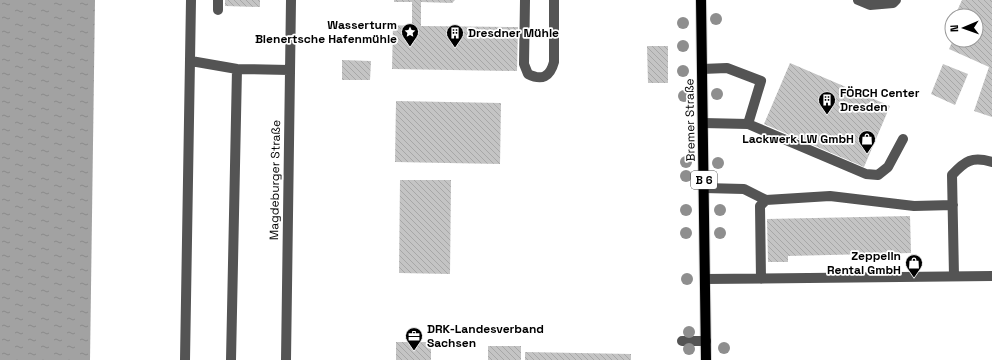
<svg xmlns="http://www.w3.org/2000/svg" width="992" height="360" font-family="'Space Grotesk',sans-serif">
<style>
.water{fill:url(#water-ripples)}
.building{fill:url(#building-back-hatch)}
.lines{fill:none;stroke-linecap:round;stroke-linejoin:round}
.major-casing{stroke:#dbdbdb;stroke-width:12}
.minor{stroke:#545454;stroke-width:10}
.major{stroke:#000;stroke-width:10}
.tree{fill:#8e8e8e}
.labels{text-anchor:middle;stroke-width:3.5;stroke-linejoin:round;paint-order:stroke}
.shield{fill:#fff;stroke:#4c4c4c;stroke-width:1}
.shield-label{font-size:11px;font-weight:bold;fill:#000}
.poi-label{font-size:12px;font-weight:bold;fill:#000;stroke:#fff;text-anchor:end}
.street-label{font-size:12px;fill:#000;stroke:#fff}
</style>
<defs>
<pattern id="water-ripples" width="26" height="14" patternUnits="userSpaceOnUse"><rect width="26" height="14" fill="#a2a2a2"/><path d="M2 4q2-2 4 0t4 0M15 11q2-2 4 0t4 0" fill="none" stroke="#8a8a8a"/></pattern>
<pattern id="building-back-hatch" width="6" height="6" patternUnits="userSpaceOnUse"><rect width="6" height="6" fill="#c4c4c4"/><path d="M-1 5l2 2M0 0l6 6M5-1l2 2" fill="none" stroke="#a7a7a7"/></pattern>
</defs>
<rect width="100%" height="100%" fill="#fff"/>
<!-- water -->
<path class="water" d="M 0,0 L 95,0 L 90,360 L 0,360 Z"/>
<!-- building -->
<path class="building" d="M 225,0 L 260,0 L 260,7 L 225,6 Z
M 394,0 L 455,0 L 452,3 L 421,2 L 421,26 L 518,27 L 517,71 L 392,69 L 393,25 L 412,26 L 412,2 L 394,2 Z
M 962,0 L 992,0 L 992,117 L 974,111 L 989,67 L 949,49 L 953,40 L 976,40 L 976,16 L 963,16 L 957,11 Z
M 647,46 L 668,46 L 668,83 L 648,83 Z
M 342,60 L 371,61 L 370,80 L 342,80 Z
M 790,63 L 890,106 L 864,167 L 764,124 Z
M 943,64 L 968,74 L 955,105 L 931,94 Z
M 396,101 L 501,103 L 500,164 L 395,162 Z
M 400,180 L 451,180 L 450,274 L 399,273 Z
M 910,216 L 911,253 L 788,256 L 788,262 L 768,262 L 767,219 Z
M 396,342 L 431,342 L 431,360 L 396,360 Z
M 488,346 L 521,346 L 521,360 L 488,360 Z
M 525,352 L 631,354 L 631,360 L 525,360 Z"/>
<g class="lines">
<!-- major casing -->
<g class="major-casing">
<path id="major" d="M 701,0 L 706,360"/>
</g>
<!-- minor -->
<path class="minor" d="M 525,0 L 524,64 L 528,74 C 542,81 550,77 554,62 L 554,0
M 858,0 L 870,5 L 893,3 L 896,0
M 218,10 L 218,0
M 191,61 L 237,69 L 289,70
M 702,69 L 727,68 L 761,81 L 748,124 L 866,174 L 878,175 L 888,167 L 903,139
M 703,123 L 748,124
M 704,188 L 744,189 L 766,200
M 954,276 L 952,175 C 965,161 972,156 992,162
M 705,279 L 992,276
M 761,279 L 760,206 L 766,200 L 830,196 L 914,206 L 953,205
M 682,341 L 706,341
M 185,360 L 191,0
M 231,360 L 237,69
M 286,360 L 291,0"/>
<!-- major -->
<use href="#major" class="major"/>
</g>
<!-- trees -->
<g class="tree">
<circle cx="716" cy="19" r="6"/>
<circle cx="683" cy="23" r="6"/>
<circle cx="683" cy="46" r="6"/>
<circle cx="683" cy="71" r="6"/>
<circle cx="717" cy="94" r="6"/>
<circle cx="684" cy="96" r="6"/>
<circle cx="686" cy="162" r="6"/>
<circle cx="718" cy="163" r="6"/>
<circle cx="686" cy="176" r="6"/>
<circle cx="686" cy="210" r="6"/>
<circle cx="720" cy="210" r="6"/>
<circle cx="686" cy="233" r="6"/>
<circle cx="720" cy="233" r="6"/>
<circle cx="687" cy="279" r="6"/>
<circle cx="689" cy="332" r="6"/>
<circle cx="724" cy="348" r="6"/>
<circle cx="689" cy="349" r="6"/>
</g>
<!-- icons -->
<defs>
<g id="sight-pin" transform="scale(0.9)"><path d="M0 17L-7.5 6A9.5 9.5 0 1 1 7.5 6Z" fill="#000" stroke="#fff"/><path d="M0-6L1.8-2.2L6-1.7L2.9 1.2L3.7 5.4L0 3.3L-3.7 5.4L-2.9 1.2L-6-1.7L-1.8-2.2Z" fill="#fff"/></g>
<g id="building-pin" transform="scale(0.9)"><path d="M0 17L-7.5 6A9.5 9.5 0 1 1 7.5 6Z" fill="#000" stroke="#fff"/><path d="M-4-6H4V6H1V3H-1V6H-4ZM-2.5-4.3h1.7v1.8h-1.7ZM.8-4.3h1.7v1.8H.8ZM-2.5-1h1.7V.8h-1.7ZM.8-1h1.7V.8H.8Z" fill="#fff"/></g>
<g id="shop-pin" transform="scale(0.9)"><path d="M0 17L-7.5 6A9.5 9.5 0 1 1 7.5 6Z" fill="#000" stroke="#fff"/><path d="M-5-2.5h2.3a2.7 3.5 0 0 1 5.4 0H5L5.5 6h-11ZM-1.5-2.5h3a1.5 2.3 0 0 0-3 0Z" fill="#fff"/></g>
<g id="office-pin" transform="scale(0.9)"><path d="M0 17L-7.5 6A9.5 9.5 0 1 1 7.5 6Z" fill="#000" stroke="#fff"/><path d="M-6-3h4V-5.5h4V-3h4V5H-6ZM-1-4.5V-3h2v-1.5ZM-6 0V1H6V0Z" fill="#fff"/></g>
</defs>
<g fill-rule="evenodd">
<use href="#sight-pin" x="410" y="32"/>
<use href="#building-pin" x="455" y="33"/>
<use href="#building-pin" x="827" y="100"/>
<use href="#shop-pin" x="867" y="139"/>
<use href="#shop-pin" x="914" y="263"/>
<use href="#office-pin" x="414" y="336"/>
</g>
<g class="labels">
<!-- shield labels -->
<rect class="shield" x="691" y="171" width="26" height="18" rx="3"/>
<g class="shield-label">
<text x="704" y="184">B 6</text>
</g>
<!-- poi labels -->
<g class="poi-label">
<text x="397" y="29">Wasserturm<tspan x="397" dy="14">Bienertsche Hafenmühle</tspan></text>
<text x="468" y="37" text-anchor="start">Dresdner Mühle</text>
<text x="840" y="97" text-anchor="start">FÖRCH Center<tspan x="840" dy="14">Dresden</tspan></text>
<text x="854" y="143">Lackwerk LW GmbH</text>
<text x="901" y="260">Zeppelin<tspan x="901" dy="14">Rental GmbH</tspan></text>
<text x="427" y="333" text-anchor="start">DRK-Landesverband<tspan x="427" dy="14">Sachsen</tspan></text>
</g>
<!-- street labels -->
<g class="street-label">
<text transform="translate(690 120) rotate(-91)" y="4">Bremer Straße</text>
<text transform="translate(275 180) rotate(-89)" y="4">Magdeburger Straße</text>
</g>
</g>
<!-- north arrow -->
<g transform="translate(964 28) rotate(268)"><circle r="19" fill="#ffffff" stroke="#999999"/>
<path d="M0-3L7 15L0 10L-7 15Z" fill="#000000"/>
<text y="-6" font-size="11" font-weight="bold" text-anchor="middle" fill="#000000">N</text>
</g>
</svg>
